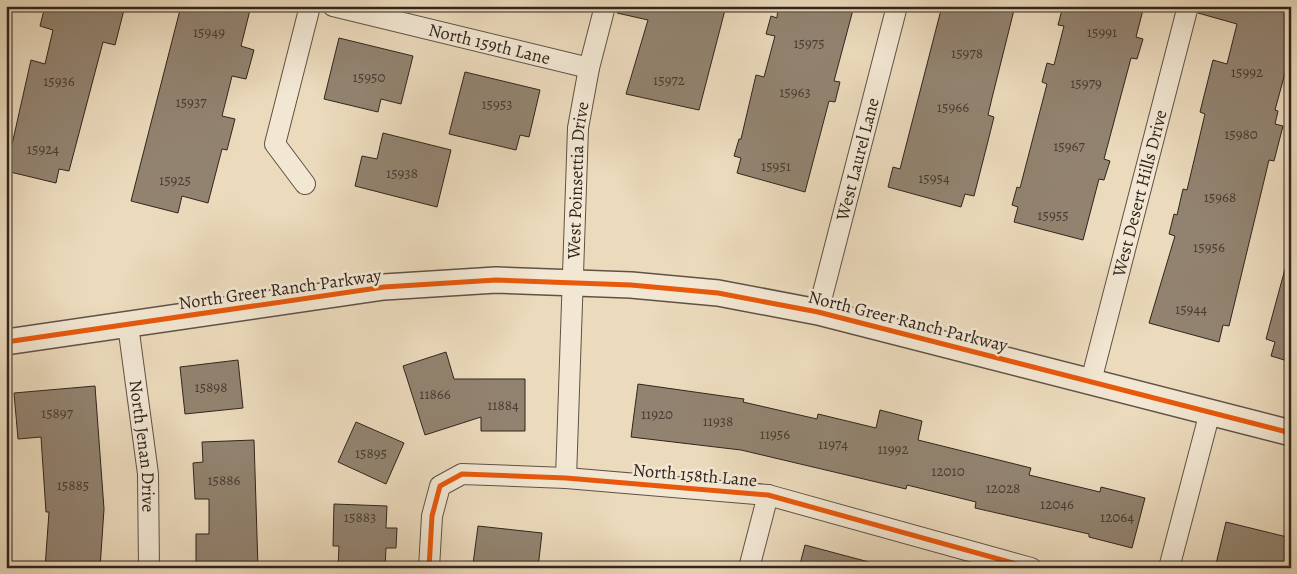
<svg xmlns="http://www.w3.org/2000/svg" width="1297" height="574" font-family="Alegreya,serif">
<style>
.building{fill:#928370;stroke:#31251d}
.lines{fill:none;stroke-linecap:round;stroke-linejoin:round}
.minor-casing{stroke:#605245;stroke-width:22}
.tertiary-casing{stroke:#605245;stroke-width:28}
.minor{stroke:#f2e7d3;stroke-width:20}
.tertiary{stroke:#f2e7d3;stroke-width:25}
.cycleway-casing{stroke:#f2e7d3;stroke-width:8}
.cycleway{stroke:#e8590c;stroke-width:5}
.labels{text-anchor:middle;stroke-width:5;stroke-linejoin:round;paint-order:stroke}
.number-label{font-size:15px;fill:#493c32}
.street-label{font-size:18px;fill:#31251d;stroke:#f2e7d3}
</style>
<rect width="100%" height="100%" fill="#ebdabc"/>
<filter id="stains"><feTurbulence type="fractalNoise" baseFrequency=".004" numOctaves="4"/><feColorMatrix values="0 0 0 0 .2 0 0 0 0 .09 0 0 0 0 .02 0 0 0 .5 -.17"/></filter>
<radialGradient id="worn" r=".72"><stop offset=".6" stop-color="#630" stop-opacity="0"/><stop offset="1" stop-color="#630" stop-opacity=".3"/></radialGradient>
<!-- building -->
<path class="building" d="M 45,6 L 125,6 L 115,45 L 103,42 L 69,171 L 59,169 L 56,183 L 6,171 L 31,60 L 45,64 L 53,30 L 40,26 Z
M 181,6 L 251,6 L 241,46 L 254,50 L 246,79 L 232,76 L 222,116 L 235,119 L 227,150 L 222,149 L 208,203 L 182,196 L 178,213 L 131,201 Z
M 618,6 L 726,6 L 699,110 L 626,94 L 648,20 L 617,13 Z
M 778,6 L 854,6 L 834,81 L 840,82 L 835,102 L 829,101 L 805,192 L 737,173 L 741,158 L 734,156 L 739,139 L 741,139 L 756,75 L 764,77 L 775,36 L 766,34 L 771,16 L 777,18 Z
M 942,6 L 1015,6 L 992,98 L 988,115 L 994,117 L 987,145 L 974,196 L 965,194 L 961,207 L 888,187 L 893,167 L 900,169 Z
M 1063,6 L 1129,6 L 1143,10 L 1136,37 L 1143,39 L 1137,59 L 1131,58 L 1104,159 L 1110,161 L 1104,180 L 1099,179 L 1083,240 L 1014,222 L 1018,207 L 1012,205 L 1017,187 L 1020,188 L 1047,84 L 1042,82 L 1047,63 L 1054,65 L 1064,26 L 1058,25 Z
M 1200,6 L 1291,6 L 1291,51 L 1275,110 L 1278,111 L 1275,124 L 1283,126 L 1274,161 L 1269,160 L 1229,326 L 1223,325 L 1219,342 L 1149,323 L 1175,236 L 1169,234 L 1174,214 L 1177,215 L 1183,189 L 1187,190 L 1205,114 L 1200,112 L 1213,60 L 1227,64 L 1237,24 L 1198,13 Z
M 339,38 L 413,56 L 401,104 L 381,99 L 378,112 L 324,99 Z
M 465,72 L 540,90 L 529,137 L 520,135 L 516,150 L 449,134 Z
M 383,133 L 451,150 L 437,207 L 355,186 L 362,156 L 377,159 Z
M 1285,269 L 1291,270 L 1291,362 L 1271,356 L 1275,342 L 1266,339 Z
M 446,352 L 454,379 L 525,379 L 525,431 L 481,431 L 481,417 L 425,435 L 403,366 Z
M 238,360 L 243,408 L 185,414 L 180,367 Z
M 638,384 L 744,399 L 743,402 L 817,419 L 818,414 L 876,428 L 880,410 L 922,421 L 918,440 L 1031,468 L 1029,475 L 1100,492 L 1101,487 L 1145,498 L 1132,548 L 1089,537 L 1089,534 L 975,508 L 976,502 L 907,485 L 906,489 L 741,450 L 631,437 Z
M 95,386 L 104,509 L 100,568 L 45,568 L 49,512 L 46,512 L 41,437 L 18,439 L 14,393 Z
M 356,422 L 404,443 L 386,484 L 338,462 Z
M 254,440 L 258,568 L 196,568 L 196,534 L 209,534 L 209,499 L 195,499 L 193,463 L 203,462 L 202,442 Z
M 334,504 L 387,506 L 386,528 L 397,528 L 396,548 L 386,548 L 385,568 L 338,568 L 339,546 L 333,546 Z
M 1226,522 L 1291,538 L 1291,568 L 1215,568 Z
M 478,526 L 542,533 L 538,568 L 473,564 Z
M 805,545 L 869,562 L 868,568 L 799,568 Z"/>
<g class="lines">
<!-- minor casing -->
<g class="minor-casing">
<g id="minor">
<path id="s1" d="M 333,6 L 589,68"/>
<path d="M 305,184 L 275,144 L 310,6"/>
<path id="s2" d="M 818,312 L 897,6"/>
<path id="s3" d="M 128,325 L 148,474 L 149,568"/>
<path id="s4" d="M 1091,381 L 1188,6"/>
<path id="s5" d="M 566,478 L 578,128 L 589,68 L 605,6"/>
<path d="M 429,568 L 432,516 L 440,486 L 462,474 L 566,478 L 768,495 L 1031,568"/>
<path d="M 749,568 L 768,495"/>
<path d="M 1169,568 L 1210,412"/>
</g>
</g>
<!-- tertiary casing -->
<g class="tertiary-casing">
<path id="tertiary" d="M 6,342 L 384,287 L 496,280 L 631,285 L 718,293 L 818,312 L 1291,433"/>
</g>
<!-- minor -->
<use href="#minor" class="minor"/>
<!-- tertiary -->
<use href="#tertiary" class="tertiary"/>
<!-- cycleway casing -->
<g class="cycleway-casing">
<path id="cycleway" d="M 6,342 L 384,287 L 496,280 L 631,285 L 718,293 L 818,312 L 1291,433
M 429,568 L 432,516 L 440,486 L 462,474 L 566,478 L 768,495 L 1031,568"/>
</g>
<!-- cycleway -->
<use href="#cycleway" class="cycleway"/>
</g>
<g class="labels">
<!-- number labels -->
<g class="number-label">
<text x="209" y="37">15949</text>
<text x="1102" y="37">15991</text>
<text x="809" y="48">15975</text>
<text x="967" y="58">15978</text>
<text x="1247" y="77">15992</text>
<text x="369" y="82">15950</text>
<text x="669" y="85">15972</text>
<text x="59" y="86">15936</text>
<text x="1086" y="88">15979</text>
<text x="795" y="97">15963</text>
<text x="191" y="107">15937</text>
<text x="497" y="109">15953</text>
<text x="953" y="112">15966</text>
<text x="1241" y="139">15980</text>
<text x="1069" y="151">15967</text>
<text x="43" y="154">15924</text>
<text x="776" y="171">15951</text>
<text x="402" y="178">15938</text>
<text x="934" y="183">15954</text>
<text x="175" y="185">15925</text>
<text x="1220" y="202">15968</text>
<text x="1053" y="220">15955</text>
<text x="1209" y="252">15956</text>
<text x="1191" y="314">15944</text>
<text x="211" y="392">15898</text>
<text x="435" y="399">11866</text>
<text x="503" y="410">11884</text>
<text x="57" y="418">15897</text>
<text x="657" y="419">11920</text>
<text x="718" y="426">11938</text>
<text x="775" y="439">11956</text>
<text x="833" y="449">11974</text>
<text x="893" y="454">11992</text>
<text x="371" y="458">15895</text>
<text x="948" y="476">12010</text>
<text x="224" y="485">15886</text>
<text x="73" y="490">15885</text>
<text x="1003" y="493">12028</text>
<text x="1057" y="509">12046</text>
<text x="360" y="522">15883</text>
<text x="1117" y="522">12064</text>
</g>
<!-- street labels -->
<g class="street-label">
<text dy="6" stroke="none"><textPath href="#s1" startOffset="161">North 159th Lane</textPath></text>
<text dy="6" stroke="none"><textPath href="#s2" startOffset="158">West Laurel Lane</textPath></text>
<text dy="6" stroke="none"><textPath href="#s5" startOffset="298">West Poinsettia Drive</textPath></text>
<text dy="6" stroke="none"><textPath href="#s4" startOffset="194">West Desert Hills Drive</textPath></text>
<text transform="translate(280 289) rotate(-8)" y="6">North Greer Ranch Parkway</text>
<text transform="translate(908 321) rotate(14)" y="6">North Greer Ranch Parkway</text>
<text dy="6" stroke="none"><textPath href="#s3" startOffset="122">North Jenan Drive</textPath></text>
<text transform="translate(695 475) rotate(5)" y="6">North 158th Lane</text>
</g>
</g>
<!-- margin -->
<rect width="1297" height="574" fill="none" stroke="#ebdabc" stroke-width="25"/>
<rect x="8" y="8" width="1282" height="559" fill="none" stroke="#31251d" stroke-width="2.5"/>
<rect x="12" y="12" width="1272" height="549" fill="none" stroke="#31251d"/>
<rect width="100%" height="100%" filter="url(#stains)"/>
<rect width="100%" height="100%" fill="url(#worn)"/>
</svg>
